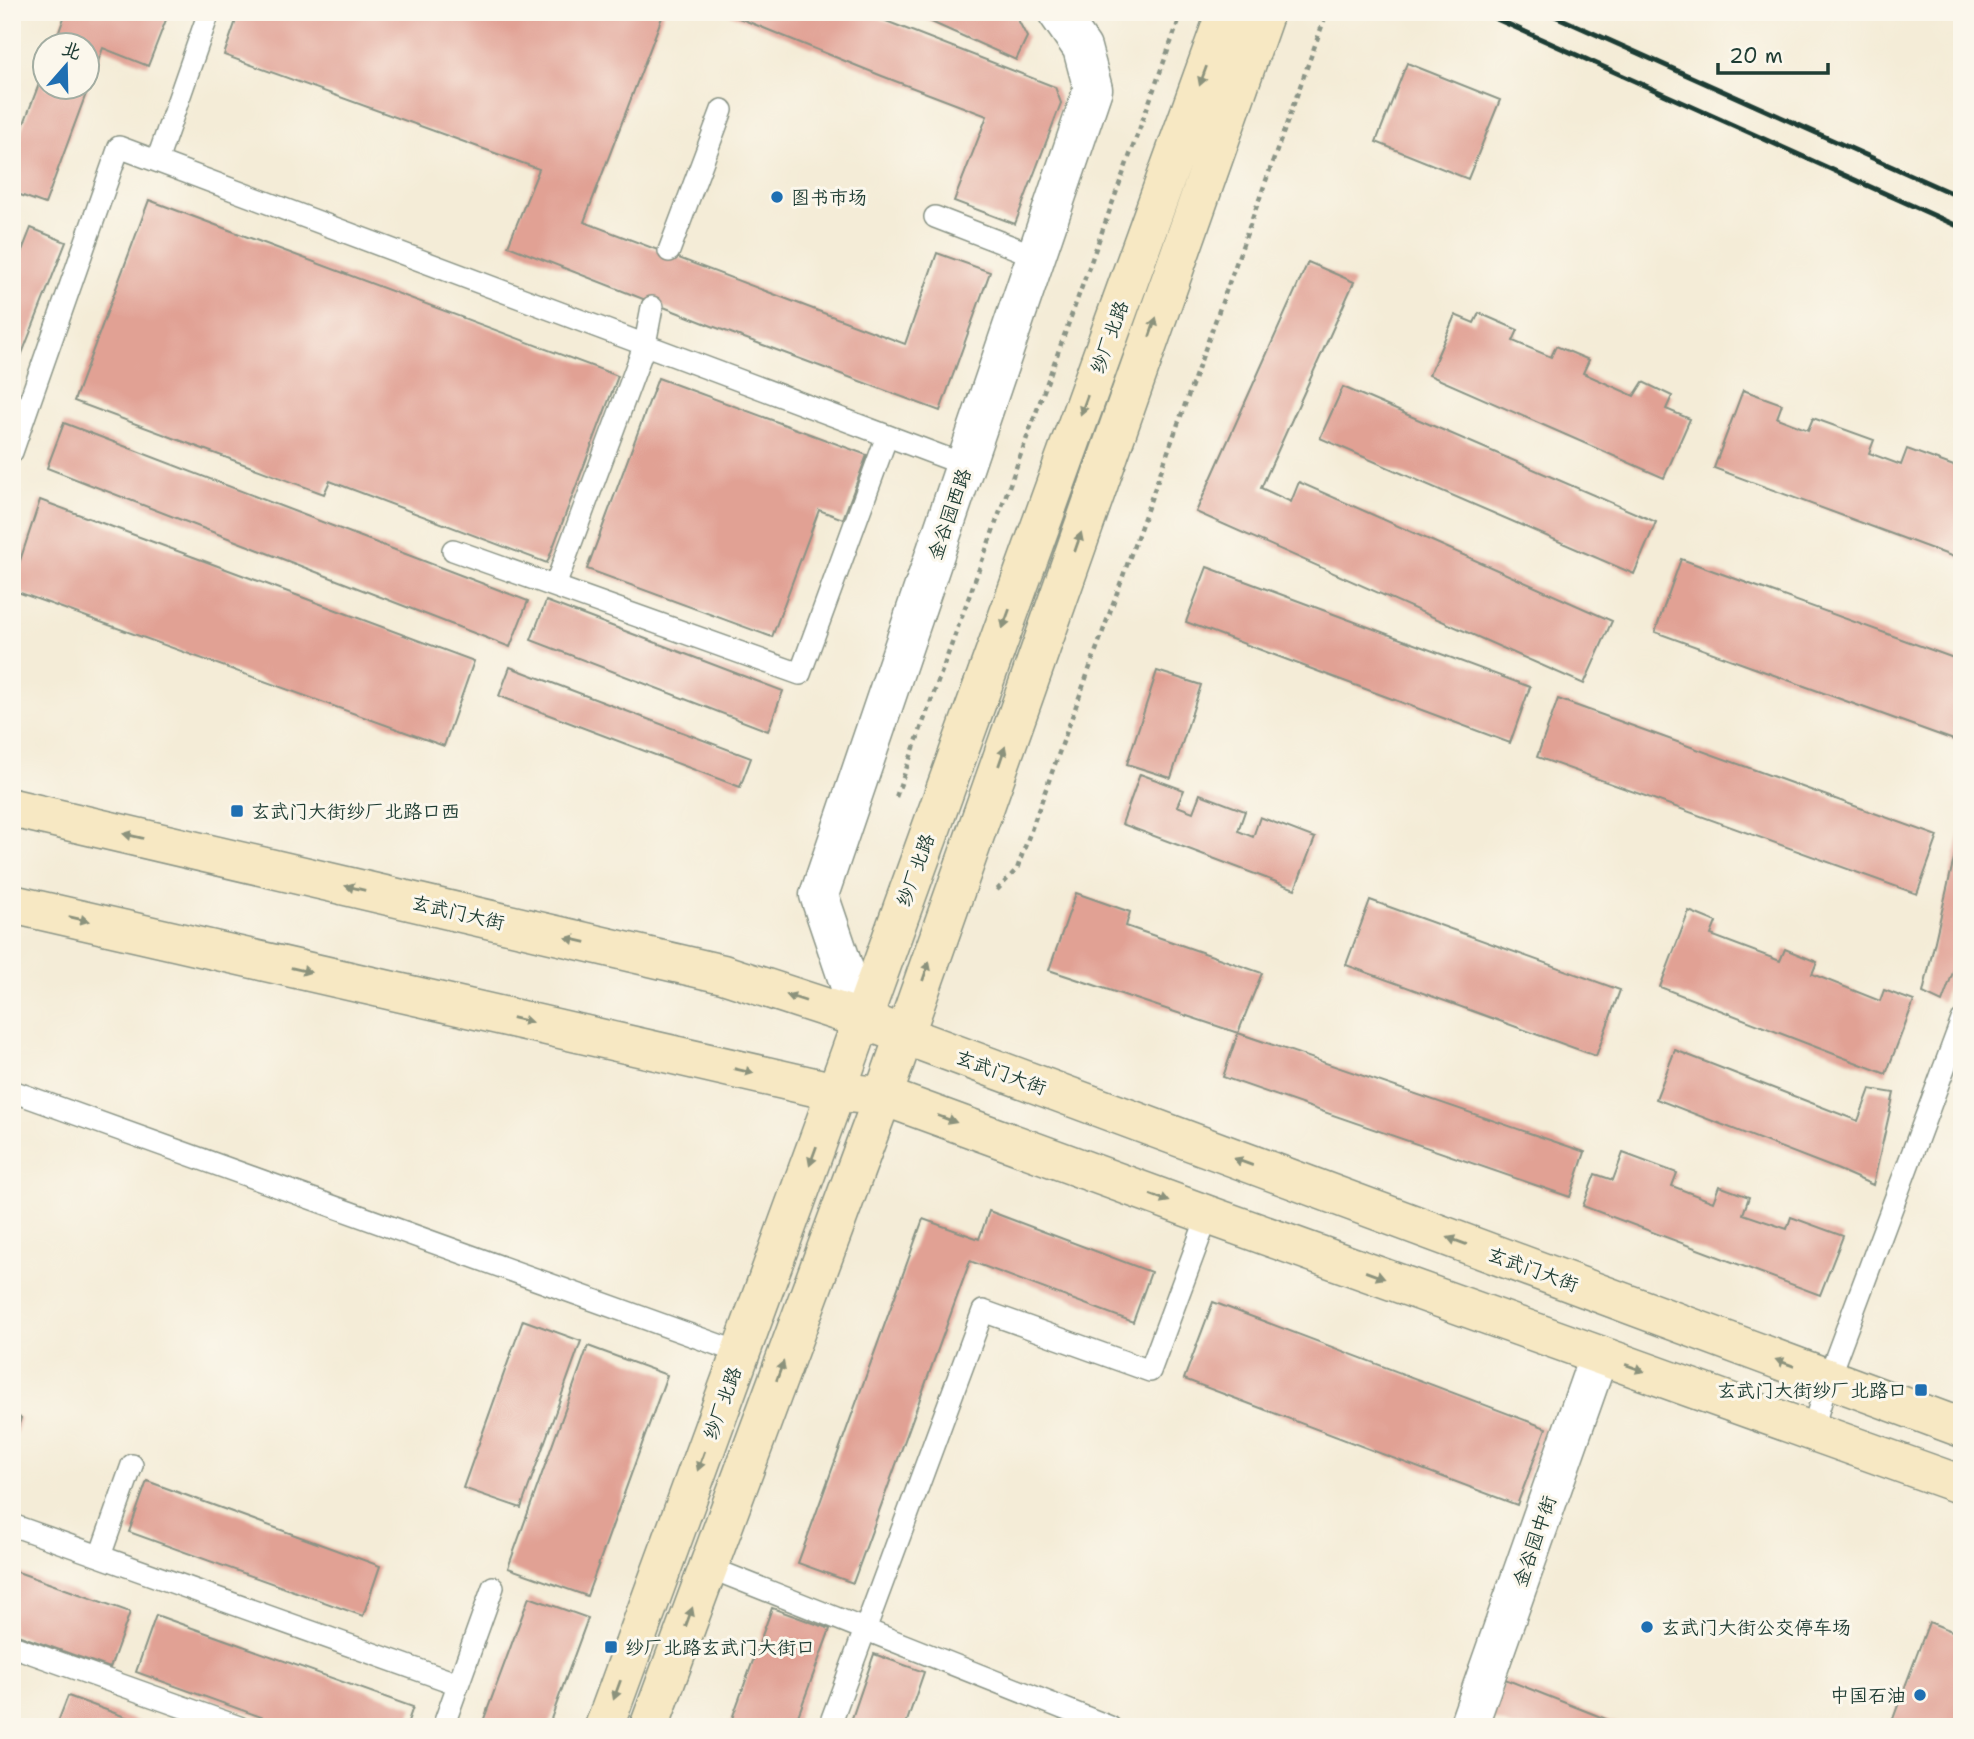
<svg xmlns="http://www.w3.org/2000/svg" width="1974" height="1739" font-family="'Shantell Sans','LXGW WenKai TC',sans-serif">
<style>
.building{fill:#e1a194}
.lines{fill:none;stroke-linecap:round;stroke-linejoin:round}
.service-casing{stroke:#8a9486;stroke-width:24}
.minor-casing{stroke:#8a9486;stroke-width:41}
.secondary-casing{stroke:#8a9486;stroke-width:41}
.path{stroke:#8a9486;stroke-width:4.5;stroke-dasharray:5 5;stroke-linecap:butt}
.service{stroke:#fff;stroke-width:21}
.minor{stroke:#fff;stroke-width:38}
.secondary{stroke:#f7e8c3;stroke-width:38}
.rail{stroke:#1f3d34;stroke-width:5}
.oneway{fill:#8b927c}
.poi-dot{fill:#1f6fb2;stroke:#fbf7ec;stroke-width:2.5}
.labels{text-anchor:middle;stroke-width:6;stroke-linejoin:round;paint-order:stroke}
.poi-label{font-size:19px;fill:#1f3d34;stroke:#fbf7ec;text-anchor:start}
.street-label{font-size:19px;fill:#1f3d34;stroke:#fbf7ec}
</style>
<rect width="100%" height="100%" fill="#fbf7ec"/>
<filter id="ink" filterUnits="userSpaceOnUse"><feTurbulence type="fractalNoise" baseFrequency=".0143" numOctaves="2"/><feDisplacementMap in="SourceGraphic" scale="14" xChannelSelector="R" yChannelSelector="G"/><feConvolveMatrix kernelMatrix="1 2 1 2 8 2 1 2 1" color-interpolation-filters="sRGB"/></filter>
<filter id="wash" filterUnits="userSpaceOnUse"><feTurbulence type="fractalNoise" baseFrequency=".00686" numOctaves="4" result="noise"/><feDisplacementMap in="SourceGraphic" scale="28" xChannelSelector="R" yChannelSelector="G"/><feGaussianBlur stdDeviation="1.57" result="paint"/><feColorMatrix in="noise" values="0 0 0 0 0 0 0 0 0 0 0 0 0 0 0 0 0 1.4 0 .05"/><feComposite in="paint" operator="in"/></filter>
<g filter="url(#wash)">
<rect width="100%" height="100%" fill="#f4ecd7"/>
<g id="blocks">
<!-- building -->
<path class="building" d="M 66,12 L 169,12 L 148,66 L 103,48 L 45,204 L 12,192 L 12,155 L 45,68 L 46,88 L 88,88 L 88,46 L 54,46 Z
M 239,12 L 664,12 L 584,222 L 905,344 L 937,253 L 990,272 L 940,411 L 712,326 L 508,246 L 539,169 L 224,55 Z
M 724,12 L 863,12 L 1055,87 L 1061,103 L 1015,224 L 954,201 L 987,116 L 882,76 Z
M 909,12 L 1008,12 L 1016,16 L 1027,37 L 1016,60 Z
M 1407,63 L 1500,100 L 1468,179 L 1376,142 Z
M 149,200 L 618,376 L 547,563 L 330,481 L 324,494 L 74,401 Z
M 31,228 L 66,242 L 12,379 L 12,276 Z
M 1308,262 L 1354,282 L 1261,488 L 1291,502 L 1299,482 L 1612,621 L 1584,684 L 1196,512 Z
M 1479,313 L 1518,330 L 1513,341 L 1551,357 L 1556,346 L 1589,360 L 1583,373 L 1634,396 L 1643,382 L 1672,396 L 1666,409 L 1690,419 L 1664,478 L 1429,375 L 1455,315 L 1474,323 Z
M 658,378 L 867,455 L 843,519 L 819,510 L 772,637 L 587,569 Z
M 1343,387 L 1656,522 L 1634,574 L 1320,438 Z
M 1743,390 L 1782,404 L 1777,418 L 1808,430 L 1813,418 L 1874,440 L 1869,453 L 1901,465 L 1907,449 L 1962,469 L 1962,560 L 1714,468 Z
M 64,423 L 528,601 L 510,647 L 47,468 Z
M 40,500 L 474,661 L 444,746 L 12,590 L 12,585 Z
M 1681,559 L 1962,661 L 1962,743 L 1655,632 Z
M 1207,567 L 1530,687 L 1510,743 L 1186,622 Z
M 546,601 L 783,691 L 768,731 L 531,640 Z
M 510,667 L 751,758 L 740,787 L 499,696 Z
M 1157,671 L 1201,685 L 1171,778 L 1127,764 Z
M 1558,699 L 1938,836 L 1917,894 L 1537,757 Z
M 1140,774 L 1184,790 L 1177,806 L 1193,812 L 1200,794 L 1245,811 L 1238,831 L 1253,837 L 1260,817 L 1315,838 L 1295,889 L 1122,824 Z
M 1961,828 L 1962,948 L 1942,1002 L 1923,993 Z
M 1076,893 L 1130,912 L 1126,926 L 1262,973 L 1238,1033 L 1049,970 Z
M 1370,900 L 1620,990 L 1596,1056 L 1346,965 Z
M 1689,911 L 1716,922 L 1711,935 L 1780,961 L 1785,949 L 1817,962 L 1812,974 L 1880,1001 L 1884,990 L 1914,1001 L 1886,1074 L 1660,987 Z
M 1238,1033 L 1585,1152 L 1570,1197 L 1223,1077 Z
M 1675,1050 L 1858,1121 L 1870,1089 L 1894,1093 L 1873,1185 L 1839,1170 L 1656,1099 Z
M 1623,1153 L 1677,1173 L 1672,1186 L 1713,1202 L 1719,1186 L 1749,1197 L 1743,1214 L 1787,1229 L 1791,1217 L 1843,1236 L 1820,1295 L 1583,1206 L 1595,1174 L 1613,1180 Z
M 989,1211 L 1151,1272 L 1133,1322 L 970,1261 L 853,1583 L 798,1563 L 923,1219 L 979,1239 Z
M 1213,1302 L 1546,1428 L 1517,1505 L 1184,1379 Z
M 523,1320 L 581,1341 L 521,1508 L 463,1488 Z
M 588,1346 L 667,1375 L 587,1596 L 508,1568 Z
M 12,1415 L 21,1418 L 13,1443 L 12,1443 Z
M 147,1481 L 380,1566 L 363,1616 L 129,1532 Z
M 12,1570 L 130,1612 L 110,1668 L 12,1633 Z
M 529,1597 L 588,1618 L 548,1727 L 481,1727 Z
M 772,1608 L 830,1629 L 794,1727 L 729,1727 Z
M 156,1615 L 413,1707 L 406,1727 L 289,1727 L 136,1672 Z
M 1929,1622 L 1962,1635 L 1962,1727 L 1890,1727 Z
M 874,1654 L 924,1672 L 905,1727 L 849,1727 Z
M 1505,1679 L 1626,1727 L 1512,1727 L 1490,1718 Z
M 68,1696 L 150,1726 L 150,1727 L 56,1727 Z"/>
</g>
</g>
<g filter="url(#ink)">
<use href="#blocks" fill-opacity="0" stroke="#8a9486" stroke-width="2"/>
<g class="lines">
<!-- service casing -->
<g class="service-casing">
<path id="service" d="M 157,161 L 209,12
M 935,217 L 1036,256
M 669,251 L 722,110
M 12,452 L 119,147 L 965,465
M 453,550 L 800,674 L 887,436
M 555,586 L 645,344 L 652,307
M 12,1091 L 741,1353
M 1812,1431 L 1828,1379 L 1962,1020
M 12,1525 L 458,1684
M 100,1556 L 132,1465
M 708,1567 L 1110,1727
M 12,1646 L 239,1727
M 443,1727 L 493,1587
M 829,1727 L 983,1311 L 1150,1371 L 1208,1215"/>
</g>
<!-- minor casing -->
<g class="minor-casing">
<path id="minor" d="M 861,1019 L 819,895 L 1093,89 L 1082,48 L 1057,12
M 1468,1727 L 1599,1355"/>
</g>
<!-- secondary casing -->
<g class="secondary-casing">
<path id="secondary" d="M 12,808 L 723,974 L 861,1019 L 1962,1428
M 12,904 L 836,1092 L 883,1096 L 1208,1215 L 1962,1485
M 604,1727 L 836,1092 L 1226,12
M 649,1727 L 883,1096 L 1265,12"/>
</g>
<!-- path -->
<path class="path" d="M 896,797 L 1182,12
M 997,890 L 1017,869 L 1327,12"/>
<!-- service -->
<use href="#service" class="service"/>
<!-- minor -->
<use href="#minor" class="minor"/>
<!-- secondary -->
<use href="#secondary" class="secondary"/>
<!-- rail -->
<path class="rail" d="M 1481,12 L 1962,228
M 1546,12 L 1962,198"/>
</g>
<!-- one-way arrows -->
<defs><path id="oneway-solid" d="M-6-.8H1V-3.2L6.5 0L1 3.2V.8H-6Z" transform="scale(1.75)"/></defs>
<g class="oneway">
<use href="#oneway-solid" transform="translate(1203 76) rotate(110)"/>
<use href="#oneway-solid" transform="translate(1153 327) rotate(-71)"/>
<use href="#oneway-solid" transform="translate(1084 405) rotate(110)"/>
<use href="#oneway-solid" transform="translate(1078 542) rotate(-71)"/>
<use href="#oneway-solid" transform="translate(1006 619) rotate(110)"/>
<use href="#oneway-solid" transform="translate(1002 756) rotate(-71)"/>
<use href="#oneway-solid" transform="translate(133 836) rotate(-167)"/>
<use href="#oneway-solid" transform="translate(355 888) rotate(-167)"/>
<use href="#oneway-solid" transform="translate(79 919) rotate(13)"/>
<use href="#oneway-solid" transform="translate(576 940) rotate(-167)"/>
<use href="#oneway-solid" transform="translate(301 970) rotate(13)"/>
<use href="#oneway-solid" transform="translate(926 971) rotate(-71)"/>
<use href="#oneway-solid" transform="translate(796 998) rotate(-162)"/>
<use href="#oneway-solid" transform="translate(522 1020) rotate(13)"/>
<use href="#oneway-solid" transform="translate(744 1071) rotate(13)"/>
<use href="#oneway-solid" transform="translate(947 1119) rotate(20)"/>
<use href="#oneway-solid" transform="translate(813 1156) rotate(110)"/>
<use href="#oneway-solid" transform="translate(1243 1162) rotate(-160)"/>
<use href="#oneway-solid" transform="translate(1160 1198) rotate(20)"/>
<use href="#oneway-solid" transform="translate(1457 1241) rotate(-160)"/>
<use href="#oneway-solid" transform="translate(1375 1275) rotate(20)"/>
<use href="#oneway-solid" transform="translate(1785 1363) rotate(-160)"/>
<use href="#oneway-solid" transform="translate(1635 1368) rotate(20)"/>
<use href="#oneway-solid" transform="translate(780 1371) rotate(-70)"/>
<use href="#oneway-solid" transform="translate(701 1461) rotate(110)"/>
<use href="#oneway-solid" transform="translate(689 1617) rotate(-70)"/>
<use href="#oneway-solid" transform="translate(617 1690) rotate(110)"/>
</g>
</g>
<!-- markers -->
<g class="poi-dot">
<circle cx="777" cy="197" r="7"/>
<rect x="230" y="804" width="14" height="14" rx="3.5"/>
<rect x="1914" y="1383" width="14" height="14" rx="3.5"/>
<circle cx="1647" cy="1627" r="7"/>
<rect x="604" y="1640" width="14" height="14" rx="3.5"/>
<circle cx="1920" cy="1695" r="7"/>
</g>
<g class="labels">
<!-- poi labels -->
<g class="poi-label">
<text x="791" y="204">图书市场</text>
<text x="251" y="818">玄武门大街纱厂北路口西</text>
<text x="1907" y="1397" text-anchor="end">玄武门大街纱厂北路口</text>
<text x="1661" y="1634">玄武门大街公交停车场</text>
<text x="625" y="1654">纱厂北路玄武门大街口</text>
<text x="1906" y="1702" text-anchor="end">中国石油</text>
</g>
<!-- street labels -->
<g class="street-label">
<text transform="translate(1109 337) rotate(-70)" y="7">纱厂北路</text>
<text transform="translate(949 514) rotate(-71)" y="7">金谷园西路</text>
<text transform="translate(915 870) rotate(-70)" y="7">纱厂北路</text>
<text transform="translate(458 912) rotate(13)" y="7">玄武门大街</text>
<text transform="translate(1001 1072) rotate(20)" y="7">玄武门大街</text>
<text transform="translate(1533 1269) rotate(20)" y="7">玄武门大街</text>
<text transform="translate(722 1403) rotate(-70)" y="7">纱厂北路</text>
<text transform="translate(1534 1541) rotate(-71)" y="7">金谷园中街</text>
</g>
</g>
<!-- margin -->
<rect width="1974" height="1739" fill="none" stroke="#fbf7ec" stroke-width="42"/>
<!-- north arrow -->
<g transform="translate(66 66) rotate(20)"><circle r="33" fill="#fbf7ec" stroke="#a3ada2" stroke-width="2"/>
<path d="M0-5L12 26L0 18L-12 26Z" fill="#1f6fb2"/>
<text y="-10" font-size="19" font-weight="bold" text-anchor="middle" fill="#1f3d34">北</text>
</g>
<!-- scale -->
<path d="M1718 63v10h110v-10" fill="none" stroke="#1f3d34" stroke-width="3.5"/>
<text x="1729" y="63" font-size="21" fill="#1f3d34" stroke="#fbf7ec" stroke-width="5" paint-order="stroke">20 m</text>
</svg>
